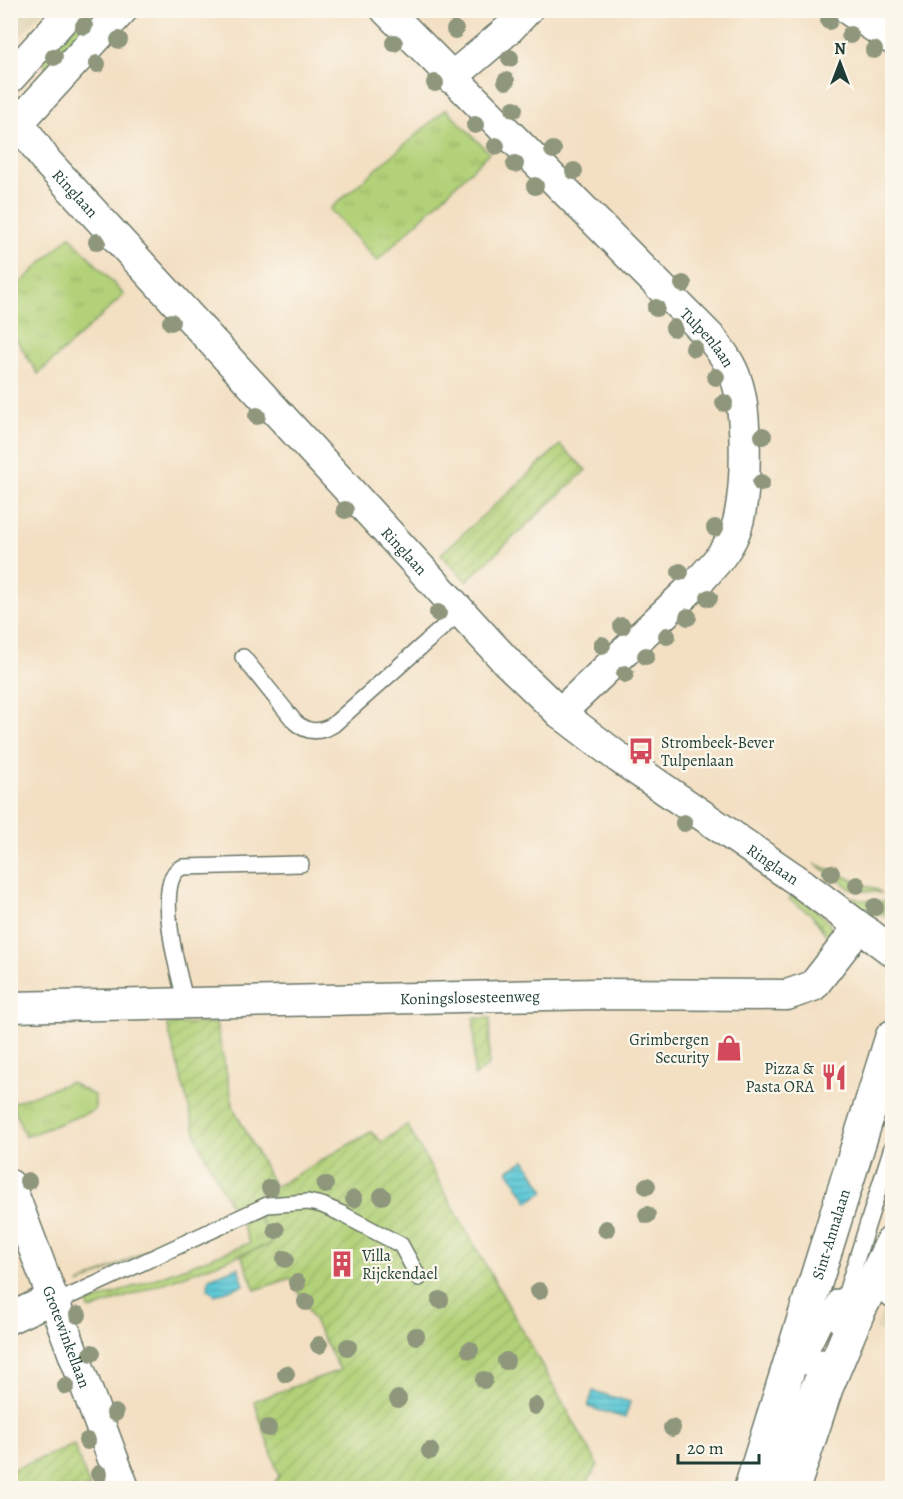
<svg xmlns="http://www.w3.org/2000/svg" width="903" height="1499" font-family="Alegreya,serif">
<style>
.built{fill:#dfd4b5}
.grass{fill:url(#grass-tufts);stroke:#688756;stroke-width:1.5}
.garden{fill:url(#garden-furrows);stroke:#688756;stroke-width:1.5}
.water{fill:url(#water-rules);stroke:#3e8386;stroke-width:1.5}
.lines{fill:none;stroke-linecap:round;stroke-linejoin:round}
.lane-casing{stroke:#697666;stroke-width:18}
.street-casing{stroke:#697666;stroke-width:33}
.secondary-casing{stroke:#697666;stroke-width:36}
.lane{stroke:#fff;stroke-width:15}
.street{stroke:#fff;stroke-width:30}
.secondary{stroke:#fff;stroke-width:33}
.tree{fill:#8e967c}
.labels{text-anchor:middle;stroke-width:4.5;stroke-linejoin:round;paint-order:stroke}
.street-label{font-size:16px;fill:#1f3d34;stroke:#fbf7ec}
.poi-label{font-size:16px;fill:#1f3d34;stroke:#fbf7ec;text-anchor:start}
</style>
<defs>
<pattern id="grass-tufts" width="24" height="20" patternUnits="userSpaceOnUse" patternTransform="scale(1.5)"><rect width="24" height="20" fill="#b2d178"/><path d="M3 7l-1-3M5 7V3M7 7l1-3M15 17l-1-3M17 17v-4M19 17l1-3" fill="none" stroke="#99b468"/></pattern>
<pattern id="garden-furrows" width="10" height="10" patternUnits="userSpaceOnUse" patternTransform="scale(1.5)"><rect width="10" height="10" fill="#b2d178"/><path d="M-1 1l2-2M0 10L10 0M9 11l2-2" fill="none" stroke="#99b468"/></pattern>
<pattern id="water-rules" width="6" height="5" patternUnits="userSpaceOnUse" patternTransform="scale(1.5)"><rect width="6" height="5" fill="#5dc9d7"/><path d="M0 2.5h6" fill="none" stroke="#4ca4af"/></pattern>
</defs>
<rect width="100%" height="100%" fill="#fbf7ec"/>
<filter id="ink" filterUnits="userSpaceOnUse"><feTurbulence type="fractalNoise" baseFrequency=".0167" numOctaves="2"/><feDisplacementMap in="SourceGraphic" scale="12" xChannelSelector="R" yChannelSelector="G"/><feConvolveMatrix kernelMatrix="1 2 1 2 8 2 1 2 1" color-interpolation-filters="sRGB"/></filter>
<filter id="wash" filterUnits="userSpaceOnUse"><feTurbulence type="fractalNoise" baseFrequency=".008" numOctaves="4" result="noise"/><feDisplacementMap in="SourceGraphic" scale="24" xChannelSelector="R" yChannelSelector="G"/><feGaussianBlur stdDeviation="1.35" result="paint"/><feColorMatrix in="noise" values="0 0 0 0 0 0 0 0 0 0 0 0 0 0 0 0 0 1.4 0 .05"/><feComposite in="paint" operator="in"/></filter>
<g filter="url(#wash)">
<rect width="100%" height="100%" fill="#f3dfc2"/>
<!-- built -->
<path class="built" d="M 11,10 L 43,10 L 43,11 L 18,38 L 11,41 Z
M 892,1293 L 892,1339 L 875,1329 Z"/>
<!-- grass -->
<path class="grass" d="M 90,11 L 106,11 L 49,70 L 45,68 L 44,59 Z
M 446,109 L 489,153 L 377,261 L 330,209 Z
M 70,236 L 124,295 L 38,374 L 13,334 L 11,335 L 11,292 Z
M 815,864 L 877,890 L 881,893 L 851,889 Z
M 793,894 C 809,906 839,920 832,943 L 812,915 L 789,899 Z
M 843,895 L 860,900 L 886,901 L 884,916 L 865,911 Z
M 70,1082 L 95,1096 L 95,1110 L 25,1137 L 12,1103 Z
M 244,1203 L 245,1205 L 79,1284 Z
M 267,1212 L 259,1218 L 273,1243 L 90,1310 L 87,1304 L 250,1243 L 241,1223 Z"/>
<!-- garden -->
<path class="garden" d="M 560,445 L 586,470 L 466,581 L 441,554 Z
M 474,1018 L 490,1018 L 489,1065 L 474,1076 Z
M 216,1023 L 234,1109 L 275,1187 L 371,1132 L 382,1142 L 407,1125 L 598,1465 L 583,1488 L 263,1488 L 273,1485 L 279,1476 L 254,1401 L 340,1370 L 291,1278 L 255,1290 L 241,1255 L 273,1243 L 259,1218 L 277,1204 L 269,1191 L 232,1209 L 197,1139 L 167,1024 Z
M 74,1445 L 90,1488 L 11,1488 L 11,1470 Z"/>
<!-- water -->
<path class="water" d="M 525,1160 L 545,1191 L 528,1202 L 508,1170 Z
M 238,1267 L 244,1285 L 215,1295 L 208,1289 L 209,1278 Z
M 593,1391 L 630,1402 L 625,1418 L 588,1407 Z"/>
</g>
<g filter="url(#ink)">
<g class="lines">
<!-- lane casing -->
<g class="lane-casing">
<path id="lane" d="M 243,657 L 295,722 C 307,733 319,733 333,725 L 460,612
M 186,1003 C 180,980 151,876 183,867 L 301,864
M 871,1287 L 892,1300
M 55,1303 L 267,1205 L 308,1202 L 322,1205 L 340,1213 L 401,1245 L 419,1278
M 836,1324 L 892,1147
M 803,1367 L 837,1297
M 768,1488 L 793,1420 L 822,1357"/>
</g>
<!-- street casing -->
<g class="street-casing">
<g id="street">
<path id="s1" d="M 386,10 L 712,339 C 722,352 731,364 736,379 C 748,411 748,503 734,534 C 726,552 714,565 701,579 L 560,713"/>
<path d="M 849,10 L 892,39"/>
<path d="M 10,78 L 71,10"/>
<path d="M 451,78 L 508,30 L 527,10"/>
<path id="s2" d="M 10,110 L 47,162 L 507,662 L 560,713 L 619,758 L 801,883 L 892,951"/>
<path d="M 20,121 L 122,10"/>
<path id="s3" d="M 10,1007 L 596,994 L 787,995 L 813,986 L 859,927"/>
<path id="s4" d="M 10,1185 L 124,1488"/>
<path d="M 10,1318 L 53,1298"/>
</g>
</g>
<!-- secondary casing -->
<g class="secondary-casing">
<g id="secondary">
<path id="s5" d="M 751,1488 L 892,1037"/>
<path d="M 793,1488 L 826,1388 L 857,1314 L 892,1243"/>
</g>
</g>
<!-- lane -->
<use href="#lane" class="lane"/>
<!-- street -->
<use href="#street" class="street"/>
<!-- secondary -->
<use href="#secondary" class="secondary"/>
</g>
<!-- trees -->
<g class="tree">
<circle cx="829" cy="21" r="9"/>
<circle cx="84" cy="26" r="9"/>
<circle cx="455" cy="30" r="9"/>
<circle cx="850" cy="35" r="9"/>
<circle cx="119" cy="40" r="9"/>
<circle cx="394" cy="43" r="9"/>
<circle cx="874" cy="50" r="9"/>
<circle cx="54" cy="57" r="9"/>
<circle cx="510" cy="58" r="9"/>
<circle cx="97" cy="64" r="9"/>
<circle cx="506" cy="81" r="9"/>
<circle cx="435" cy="83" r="9"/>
<circle cx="514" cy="109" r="9"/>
<circle cx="475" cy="125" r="9"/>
<circle cx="496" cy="146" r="9"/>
<circle cx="553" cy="150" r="9"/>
<circle cx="515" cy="164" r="9"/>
<circle cx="574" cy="171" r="9"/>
<circle cx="535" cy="186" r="9"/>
<circle cx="97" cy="242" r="9"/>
<circle cx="683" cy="284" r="9"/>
<circle cx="656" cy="308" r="9"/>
<circle cx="171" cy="322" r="9"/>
<circle cx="674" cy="328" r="9"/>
<circle cx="694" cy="348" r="9"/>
<circle cx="716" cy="377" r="9"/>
<circle cx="724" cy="403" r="9"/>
<circle cx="257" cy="416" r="9"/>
<circle cx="763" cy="436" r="9"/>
<circle cx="761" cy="483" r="9"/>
<circle cx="345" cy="510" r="9"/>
<circle cx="715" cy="528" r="9"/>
<circle cx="680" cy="572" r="9"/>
<circle cx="709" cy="598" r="9"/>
<circle cx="438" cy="613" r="9"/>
<circle cx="688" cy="617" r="9"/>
<circle cx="622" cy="626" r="9"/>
<circle cx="667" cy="636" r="9"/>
<circle cx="602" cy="645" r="9"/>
<circle cx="646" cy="656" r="9"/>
<circle cx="625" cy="674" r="9"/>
<circle cx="684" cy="823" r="9"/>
<circle cx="831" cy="873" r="9"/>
<circle cx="857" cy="885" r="9"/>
<circle cx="875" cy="907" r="9"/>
<circle cx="28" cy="1181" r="9"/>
<circle cx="325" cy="1185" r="9"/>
<circle cx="647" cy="1186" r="9"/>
<circle cx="270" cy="1188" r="9"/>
<circle cx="382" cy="1196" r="9"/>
<circle cx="354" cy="1199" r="9"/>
<circle cx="647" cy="1215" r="9"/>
<circle cx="606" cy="1229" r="9"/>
<circle cx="276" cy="1230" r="9"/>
<circle cx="285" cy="1259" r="9"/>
<circle cx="297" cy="1283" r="9"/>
<circle cx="539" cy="1291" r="9"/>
<circle cx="440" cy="1300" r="9"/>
<circle cx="306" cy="1302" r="9"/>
<circle cx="78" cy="1315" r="9"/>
<circle cx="416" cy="1336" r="9"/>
<circle cx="319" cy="1345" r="9"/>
<circle cx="348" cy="1347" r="9"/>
<circle cx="470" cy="1350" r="9"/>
<circle cx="92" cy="1353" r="9"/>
<circle cx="506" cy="1361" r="9"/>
<circle cx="286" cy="1374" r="9"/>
<circle cx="484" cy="1380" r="9"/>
<circle cx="66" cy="1386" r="9"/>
<circle cx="398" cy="1399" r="9"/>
<circle cx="535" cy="1406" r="9"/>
<circle cx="115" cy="1413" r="9"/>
<circle cx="268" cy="1428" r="9"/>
<circle cx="672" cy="1428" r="9"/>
<circle cx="87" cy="1441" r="9"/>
<circle cx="430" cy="1451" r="9"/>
<circle cx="99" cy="1474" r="9"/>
</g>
</g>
<!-- icons -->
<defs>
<g id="bus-bare" transform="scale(2.07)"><path d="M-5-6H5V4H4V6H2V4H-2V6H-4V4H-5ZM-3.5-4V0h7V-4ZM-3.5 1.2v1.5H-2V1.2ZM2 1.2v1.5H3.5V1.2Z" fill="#d1495b" stroke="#fbf7ec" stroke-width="2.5" paint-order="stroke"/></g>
<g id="shop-bare" transform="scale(2.07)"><path d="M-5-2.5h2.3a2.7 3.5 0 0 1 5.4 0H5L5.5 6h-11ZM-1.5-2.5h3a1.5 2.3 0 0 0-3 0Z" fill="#d1495b" stroke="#fbf7ec" stroke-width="2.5" paint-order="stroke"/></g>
<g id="restaurant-bare" transform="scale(2.07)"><path d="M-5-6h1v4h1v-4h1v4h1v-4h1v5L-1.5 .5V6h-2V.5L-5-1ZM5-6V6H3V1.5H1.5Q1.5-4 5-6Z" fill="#d1495b" stroke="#fbf7ec" stroke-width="2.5" paint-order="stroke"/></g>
<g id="building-bare" transform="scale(2.07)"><path d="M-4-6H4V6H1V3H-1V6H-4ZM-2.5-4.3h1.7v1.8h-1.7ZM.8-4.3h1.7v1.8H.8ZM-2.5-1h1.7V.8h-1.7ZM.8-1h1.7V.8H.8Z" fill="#d1495b" stroke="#fbf7ec" stroke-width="2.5" paint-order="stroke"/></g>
</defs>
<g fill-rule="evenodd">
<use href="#bus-bare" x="641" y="751"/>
<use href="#shop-bare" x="729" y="1048"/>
<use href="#restaurant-bare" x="834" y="1077"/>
<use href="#building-bare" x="342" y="1264"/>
</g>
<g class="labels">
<!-- street labels -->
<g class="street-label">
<text dy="6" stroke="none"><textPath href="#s2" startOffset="106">Ringlaan</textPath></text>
<text dy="6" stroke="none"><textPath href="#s1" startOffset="459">Tulpenlaan</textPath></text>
<text dy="6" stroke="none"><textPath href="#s2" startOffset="592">Ringlaan</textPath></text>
<text dy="6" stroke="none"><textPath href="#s2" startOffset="1078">Ringlaan</textPath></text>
<text dy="6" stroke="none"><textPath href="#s3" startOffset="460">Koningslosesteenweg</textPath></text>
<text dy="6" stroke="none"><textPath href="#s5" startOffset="266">Sint-Annalaan</textPath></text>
<text dy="6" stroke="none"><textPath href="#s4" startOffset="162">Grotewinkellaan</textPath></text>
</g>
<!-- poi labels -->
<g class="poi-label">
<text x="661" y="748">Strombeek-Bever<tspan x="661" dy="18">Tulpenlaan</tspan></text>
<text x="709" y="1045" text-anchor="end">Grimbergen<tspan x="709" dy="18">Security</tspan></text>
<text x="814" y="1074" text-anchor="end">Pizza &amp;<tspan x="814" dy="18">Pasta ORA</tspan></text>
<text x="362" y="1261">Villa<tspan x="362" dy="18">Rijckendael</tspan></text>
</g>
</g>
<!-- margin -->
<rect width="903" height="1499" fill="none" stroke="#fbf7ec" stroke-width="36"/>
<!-- north arrow -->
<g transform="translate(840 63)" stroke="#fbf7ec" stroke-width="4.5" paint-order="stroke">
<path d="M0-4.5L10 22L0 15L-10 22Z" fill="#1f3d34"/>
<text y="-9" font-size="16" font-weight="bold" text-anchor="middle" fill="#1f3d34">N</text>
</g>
<!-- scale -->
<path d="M678 1454v9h81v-9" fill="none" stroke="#1f3d34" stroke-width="3"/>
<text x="687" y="1454" font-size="18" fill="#1f3d34" stroke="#fbf7ec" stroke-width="4.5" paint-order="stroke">20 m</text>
</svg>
